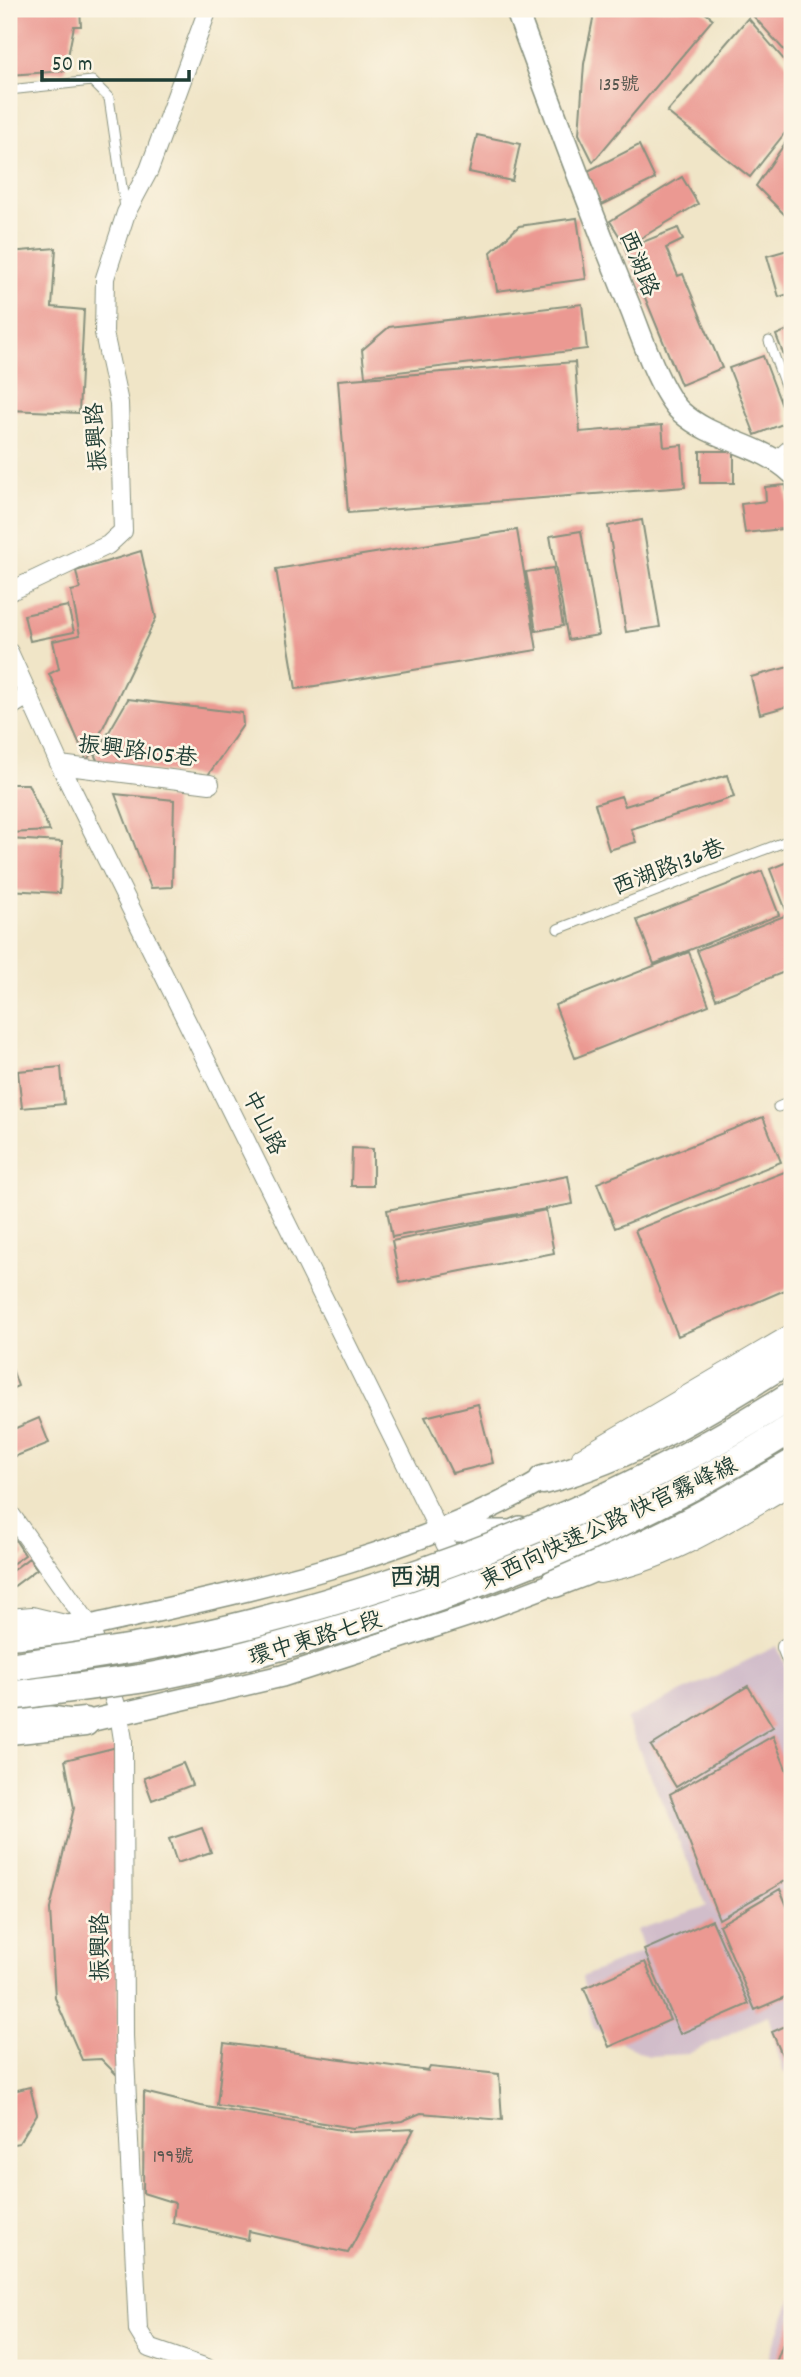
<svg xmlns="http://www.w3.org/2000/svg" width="801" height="2377" font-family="Dekko,'LXGW WenKai TC',sans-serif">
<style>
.industrial{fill:#d1bdca}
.building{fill:#eb9992}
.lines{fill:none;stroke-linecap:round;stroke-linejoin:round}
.service-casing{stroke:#88917e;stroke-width:11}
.minor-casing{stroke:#88917e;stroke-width:20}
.tertiary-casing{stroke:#88917e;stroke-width:24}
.trunk-casing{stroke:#88917e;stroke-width:31}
.service{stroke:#fff;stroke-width:9}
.minor{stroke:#fff;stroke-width:18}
.tertiary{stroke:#fff;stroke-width:21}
.trunk{stroke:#fff;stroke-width:28}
.trunk-bridge-casing{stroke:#88917e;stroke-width:31;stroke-linecap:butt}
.trunk-bridge{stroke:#fff;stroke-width:28}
.labels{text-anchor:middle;stroke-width:5;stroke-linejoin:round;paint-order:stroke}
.number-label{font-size:19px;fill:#52544c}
.street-label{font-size:23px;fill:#1f3d34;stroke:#fcf5e5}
.quarter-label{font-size:26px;font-weight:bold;fill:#1f3d34;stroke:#fcf5e5}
</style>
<rect width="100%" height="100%" fill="#fcf5e5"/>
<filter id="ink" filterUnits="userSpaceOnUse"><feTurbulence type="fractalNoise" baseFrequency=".0143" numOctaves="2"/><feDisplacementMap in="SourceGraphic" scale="14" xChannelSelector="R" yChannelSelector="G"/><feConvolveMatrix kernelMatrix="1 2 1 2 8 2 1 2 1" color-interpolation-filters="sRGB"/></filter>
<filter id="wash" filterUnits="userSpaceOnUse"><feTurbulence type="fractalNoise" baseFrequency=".00686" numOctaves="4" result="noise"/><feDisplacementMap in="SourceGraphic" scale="28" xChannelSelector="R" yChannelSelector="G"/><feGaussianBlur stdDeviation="1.57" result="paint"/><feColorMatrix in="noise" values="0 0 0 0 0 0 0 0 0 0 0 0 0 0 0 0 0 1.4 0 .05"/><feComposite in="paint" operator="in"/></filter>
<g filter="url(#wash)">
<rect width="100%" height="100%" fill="#f0e5c7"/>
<!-- industrial -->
<path class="industrial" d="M 777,1646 L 792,1682 L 792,2077 L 783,2071 L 768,2015 L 688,2054 L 648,2056 L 593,2028 L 582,1977 L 644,1951 L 637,1930 L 707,1906 L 626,1719 Z
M 792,2297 L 792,2368 L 765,2368 Z"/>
<g id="blocks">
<!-- building -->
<path class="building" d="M 9,9 L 80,9 L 81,26 L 74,26 L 65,71 L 9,75 Z
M 595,9 L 700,9 L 713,19 L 593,162 L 579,134 L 584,64 Z
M 747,9 L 792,9 L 792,59 Z
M 748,18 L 792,69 L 792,124 L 750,177 L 667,112 Z
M 792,133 L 792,222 L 756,186 Z
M 477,135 L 520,144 L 512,181 L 469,172 Z
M 639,145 L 655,179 L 602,205 L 586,172 Z
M 682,177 L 698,204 L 626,247 L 610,221 Z
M 577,218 L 586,279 L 497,291 L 491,252 L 519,226 Z
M 678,228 L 683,240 L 666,248 L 678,276 L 683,274 L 722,368 L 681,385 L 625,249 Z
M 56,248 L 52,307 L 84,310 L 79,413 L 9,410 L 9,252 Z
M 791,249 L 792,293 L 779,297 L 767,256 Z
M 582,304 L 587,349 L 365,376 L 362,350 L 389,327 Z
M 792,328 L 792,377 L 776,335 Z
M 763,356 L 788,422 L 755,435 L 729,368 Z
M 575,362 L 580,432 L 662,425 L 664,447 L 682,445 L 685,487 L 348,513 L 338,380 Z
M 700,451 L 734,451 L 734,483 L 700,483 Z
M 786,485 L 791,528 L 745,533 L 741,504 L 766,501 L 765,487 Z
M 642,520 L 660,627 L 626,632 L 608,526 Z
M 517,530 L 537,650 L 296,689 L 276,569 Z
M 581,531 L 599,635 L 568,640 L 550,536 Z
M 141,551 L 156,618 L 87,761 L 49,674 L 59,669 L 53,641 L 80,635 L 71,591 L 80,589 L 76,571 Z
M 553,568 L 563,626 L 536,631 L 526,572 Z
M 68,606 L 74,632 L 30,641 L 24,615 Z
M 792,666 L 792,705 L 760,714 L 751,677 Z
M 128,699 L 242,713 L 243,725 L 206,778 L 98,762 L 95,756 Z
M 727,775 L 734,797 L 631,829 L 636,842 L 609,850 L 595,804 L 621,796 L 625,806 Z
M 9,784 L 28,784 L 50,831 L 9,833 Z
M 115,794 L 174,800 L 172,887 L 151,888 Z
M 9,839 L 62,842 L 60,893 L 9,890 Z
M 792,860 L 792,911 L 787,913 L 770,869 Z
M 762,871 L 779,915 L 654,964 L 637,920 Z
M 792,913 L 792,969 L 716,999 L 697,950 Z
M 689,952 L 709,1005 L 575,1058 L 555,1005 Z
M 61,1067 L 64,1104 L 22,1108 L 18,1071 Z
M 763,1117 L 781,1162 L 615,1228 L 597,1183 Z
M 352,1148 L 373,1149 L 373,1186 L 351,1186 Z
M 792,1169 L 792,1287 L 678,1336 L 635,1230 Z
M 568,1176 L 573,1204 L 392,1237 L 387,1210 Z
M 546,1210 L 554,1253 L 400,1283 L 392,1241 Z
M 9,1360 L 18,1386 L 9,1390 Z
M 478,1404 L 493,1463 L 452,1473 L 425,1417 Z
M 39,1418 L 49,1443 L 9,1459 L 9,1431 Z
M 9,1530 L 25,1555 L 9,1566 Z
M 29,1558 L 37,1569 L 9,1590 L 9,1573 Z
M 748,1686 L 773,1727 L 676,1787 L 651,1746 Z
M 773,1736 L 792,1784 L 792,1877 L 719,1919 L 670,1794 Z
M 117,1747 L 118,2076 L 101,2059 L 82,2060 L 55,1998 L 50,1909 L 74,1808 L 65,1760 Z
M 183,1763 L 192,1785 L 152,1800 L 144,1778 Z
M 202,1828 L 211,1852 L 177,1863 L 169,1839 Z
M 780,1889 L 792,1918 L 792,1994 L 755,2010 L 719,1925 Z
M 712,1920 L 749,2004 L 680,2034 L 644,1950 Z
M 645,1962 L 670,2020 L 609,2047 L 584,1988 Z
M 792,2023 L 792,2069 L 789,2071 L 772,2032 Z
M 224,2043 L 428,2071 L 430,2067 L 499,2074 L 502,2120 L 421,2113 L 402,2121 L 353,2128 L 217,2105 Z
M 30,2087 L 37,2114 L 19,2143 L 9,2145 L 9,2092 Z
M 144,2092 L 201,2106 L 353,2132 L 414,2129 L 348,2253 L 249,2231 L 248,2240 L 173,2223 L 175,2203 L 143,2193 Z
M 792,2319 L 792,2368 L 774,2368 Z"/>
</g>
</g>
<g filter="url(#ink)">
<use href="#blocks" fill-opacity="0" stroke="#88917e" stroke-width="2"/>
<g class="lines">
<!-- service casing -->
<g class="service-casing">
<path id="service" d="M 9,90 L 92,81 L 109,98 L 125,208
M 769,341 L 792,405
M 774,457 L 792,441
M 558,929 L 792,839
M 778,1107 L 792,1101"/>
</g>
<!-- minor casing -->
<g class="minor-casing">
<path id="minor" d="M 9,592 L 108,545 L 123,531 L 119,403 L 104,333 L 105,278 L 126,213 L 149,170 L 208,9
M 9,652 L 60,765 L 479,1612
M 9,712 L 10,707 L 29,695
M 60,765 L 210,784
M 581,1457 L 792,1333
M 9,1512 L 90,1626 L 119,1714 L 123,1740 L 124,2036 L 138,2330 L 149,2348 L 207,2368
M 600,1574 C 670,1562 731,1520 792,1485
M 9,1618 L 32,1616 L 65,1624
M 786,1647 L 792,1662"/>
</g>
<!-- tertiary casing -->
<g class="tertiary-casing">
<path id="tertiary" d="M 516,9 C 553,110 591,212 632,312 C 642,338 661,394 681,412 C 713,441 760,443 792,473
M 448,1531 L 511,1531 L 520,1527
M 71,1639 L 82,1628 C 241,1591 400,1563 543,1480
M 9,1710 L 85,1722 L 282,1676 L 479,1612 L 555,1583 L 612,1538 L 624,1532"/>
</g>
<!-- trunk casing -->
<g class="trunk-casing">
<path id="trunk" d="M 543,1480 C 632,1457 715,1406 792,1357
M 555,1583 C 641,1551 713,1510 792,1464
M 9,1635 L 82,1628
M 9,1730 L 85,1722"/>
</g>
<!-- service -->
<use href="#service" class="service"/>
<!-- minor -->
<use href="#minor" class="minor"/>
<!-- tertiary -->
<use href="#tertiary" class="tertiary"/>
<!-- trunk -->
<use href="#trunk" class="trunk"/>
<!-- trunk-bridge casing -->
<g class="trunk-bridge-casing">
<path id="trunk-bridge" d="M 9,1667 C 90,1655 174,1644 254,1623 C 443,1574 627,1500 792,1395
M 9,1696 C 54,1690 100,1685 145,1678 C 197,1669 249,1655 299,1641 C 472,1593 640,1524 792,1428"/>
</g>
<!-- trunk-bridge -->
<use href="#trunk-bridge" class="trunk-bridge"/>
</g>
</g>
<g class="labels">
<!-- number labels -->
<g class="number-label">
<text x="619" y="90">135號</text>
<text x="173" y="2162">199號</text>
</g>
<!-- street labels -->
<g class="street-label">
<text transform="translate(640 263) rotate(68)" y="8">西湖路</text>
<text transform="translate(95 437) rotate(-94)" y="8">振興路</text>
<text transform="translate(138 750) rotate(7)" y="8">振興路105巷</text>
<text transform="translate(668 866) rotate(-21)" y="8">西湖路136巷</text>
<text transform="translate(265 1122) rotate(64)" y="8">中山路</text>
<text transform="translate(608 1522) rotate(-25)" y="8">東西向快速公路 快官霧峰線</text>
<text transform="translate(315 1637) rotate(-17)" y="8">環中東路七段</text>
<text transform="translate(99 1947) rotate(-90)" y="8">振興路</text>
</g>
<!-- quarter labels -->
<g class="quarter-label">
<text x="415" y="1585">西湖</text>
</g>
</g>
<!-- margin -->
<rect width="801" height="2377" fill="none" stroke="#fcf5e5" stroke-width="35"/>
<!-- scale -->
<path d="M42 70v10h147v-10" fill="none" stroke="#1f3d34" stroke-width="3.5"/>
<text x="52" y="70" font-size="21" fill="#1f3d34" stroke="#fcf5e5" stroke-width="5" paint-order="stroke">50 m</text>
</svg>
